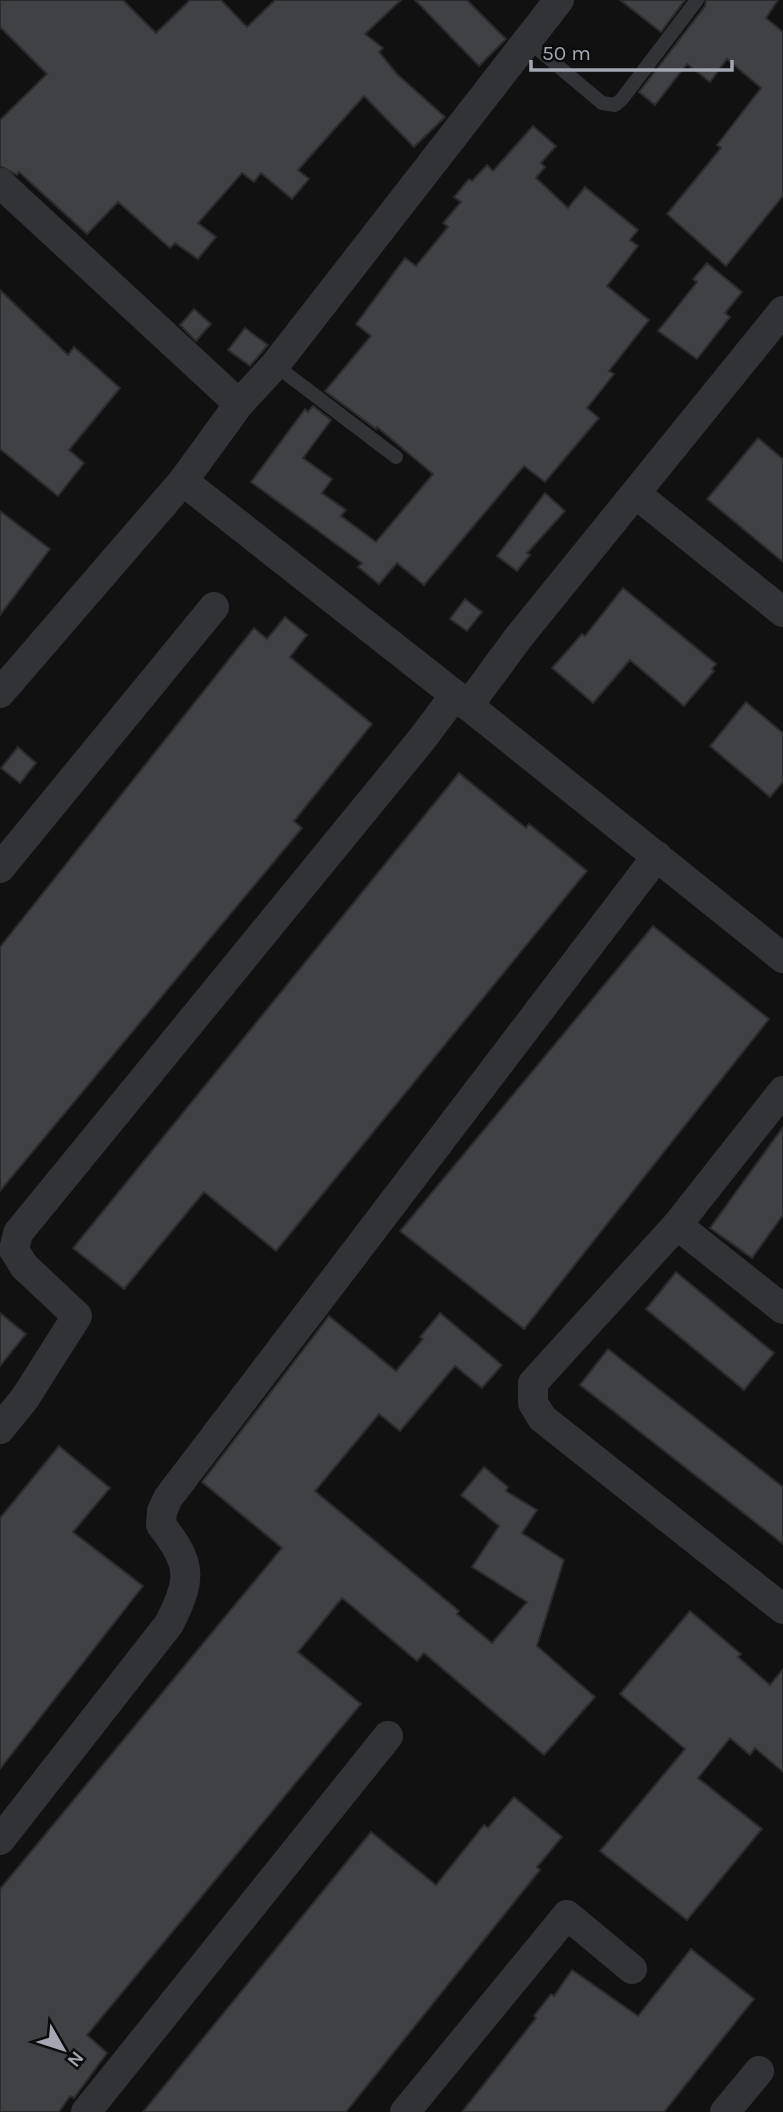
<svg xmlns="http://www.w3.org/2000/svg" width="783" height="2112" font-family="Karla,sans-serif">
<style>
.building{fill:#404145;stroke:#2b2b2e;stroke-width:2}
.lines{fill:none;stroke-linecap:round;stroke-linejoin:round}
.lane{stroke:#323337;stroke-width:14}
.street{stroke:#323337;stroke-width:30}
</style>
<rect width="100%" height="100%" fill="#111112"/>
<!-- building -->
<path class="building" d="M 0,0 L 123,0 L 156,33 L 190,0 L 221,0 L 247,27 L 275,0 L 401,0 L 365,34 L 383,48 L 379,52 L 397,74 L 445,117 L 414,147 L 364,96 L 298,170 L 309,179 L 292,199 L 261,173 L 254,182 L 242,173 L 198,223 L 216,237 L 198,259 L 175,243 L 170,248 L 118,202 L 87,234 L 19,172 L 17,175 L 0,166 L 0,120 L 47,74 L 0,27 Z
M 415,0 L 467,0 L 506,39 L 479,66 Z
M 620,0 L 685,0 L 661,32 Z
M 706,0 L 778,0 L 766,18 L 783,32 L 783,196 L 726,266 L 667,214 L 721,148 L 717,145 L 761,88 L 727,59 L 710,82 L 687,64 L 655,105 L 639,92 L 705,6 Z
M 533,126 L 556,146 L 541,163 L 545,167 L 536,178 L 568,208 L 585,187 L 638,230 L 630,240 L 638,246 L 607,286 L 649,320 L 609,371 L 614,374 L 587,408 L 599,418 L 545,482 L 524,466 L 424,585 L 397,563 L 379,584 L 358,567 L 362,563 L 251,482 L 305,409 L 308,412 L 313,406 L 331,420 L 303,458 L 332,479 L 322,493 L 346,510 L 341,516 L 376,542 L 433,474 L 377,427 L 376,429 L 325,391 L 371,336 L 356,324 L 405,258 L 416,266 L 448,227 L 443,223 L 461,202 L 454,197 L 469,179 L 472,181 L 487,165 L 493,171 Z
M 707,263 L 742,292 L 725,313 L 730,317 L 697,359 L 658,331 L 697,282 L 693,279 Z
M 0,290 L 68,355 L 74,347 L 120,388 L 69,450 L 84,463 L 58,496 L 0,449 Z
M 194,309 L 211,324 L 196,341 L 180,325 Z
M 245,328 L 268,345 L 250,366 L 228,350 Z
M 758,438 L 783,459 L 783,562 L 707,499 Z
M 545,493 L 565,511 L 527,553 L 530,555 L 517,571 L 497,556 Z
M 0,511 L 50,549 L 0,615 Z
M 623,588 L 716,664 L 712,669 L 714,671 L 684,706 L 630,660 L 593,703 L 552,668 L 582,634 L 585,636 Z
M 465,599 L 482,612 L 467,631 L 450,619 Z
M 285,617 L 307,635 L 290,657 L 372,724 L 294,821 L 302,828 L 0,1191 L 0,947 L 254,628 L 267,639 Z
M 746,702 L 783,733 L 783,782 L 770,797 L 710,746 Z
M 18,747 L 36,763 L 20,783 L 1,768 Z
M 459,773 L 526,828 L 529,824 L 587,871 L 276,1251 L 204,1192 L 124,1289 L 73,1248 Z
M 653,926 L 769,1019 L 524,1329 L 400,1231 Z
M 783,1127 L 783,1215 L 752,1258 L 710,1228 Z
M 676,1272 L 774,1353 L 744,1390 L 646,1309 Z
M 0,1313 L 26,1334 L 0,1366 Z
M 440,1313 L 502,1365 L 482,1388 L 455,1366 L 400,1431 L 379,1414 L 315,1491 L 459,1611 L 457,1614 L 492,1643 L 527,1602 L 472,1567 L 499,1526 L 461,1495 L 484,1467 L 508,1487 L 506,1491 L 537,1510 L 522,1533 L 564,1560 L 537,1646 L 595,1697 L 544,1755 L 424,1653 L 417,1661 L 342,1598 L 298,1652 L 361,1704 L 87,2035 L 107,2053 L 74,2098 L 70,2096 L 59,2112 L 0,2112 L 0,1889 L 282,1548 L 202,1482 L 329,1316 L 396,1371 L 423,1339 L 420,1337 Z
M 608,1349 L 783,1487 L 783,1544 L 580,1385 Z
M 59,1446 L 110,1488 L 73,1532 L 143,1586 L 0,1769 L 0,1518 Z
M 690,1611 L 741,1654 L 738,1657 L 770,1685 L 783,1669 L 783,1772 L 755,1748 L 750,1755 L 730,1738 L 698,1778 L 762,1829 L 687,1920 L 600,1851 L 685,1749 L 620,1694 Z
M 514,1797 L 562,1837 L 537,1867 L 540,1870 L 346,2112 L 143,2112 L 371,1832 L 436,1885 L 484,1825 L 488,1828 Z
M 691,1949 L 754,1999 L 664,2112 L 462,2112 L 536,2018 L 534,2016 L 551,1994 L 554,1996 L 572,1970 L 638,2016 Z"/>
<g class="lines">
<!-- lane -->
<path class="lane" d="M 527,40 L 602,103 L 615,105 L 622,99 L 697,0
M 275,365 L 396,457"/>
<!-- street -->
<path class="street" d="M 0,183 L 239,404
M 183,481 L 455,695 L 783,958
M 636,494 L 783,612
M 0,693 L 183,481 L 239,404 L 275,365 L 559,0
M 468,706 L 518,638 L 783,311
M 0,868 L 214,607
M 783,1091 L 677,1225 L 533,1383 L 533,1403 L 542,1418 L 783,1609
M 677,1225 L 783,1309
M 0,1429 L 25,1398 L 77,1316 L 24,1266 L 14,1250 L 18,1233 L 422,739 L 455,695
M 0,1840 L 169,1624 C 191,1580 193,1565 161,1525 L 162,1511 L 168,1498 L 657,856
M 86,2112 L 388,1736
M 405,2112 L 567,1915 L 632,1969
M 725,2112 L 759,2071"/>
</g>
<!-- north arrow -->
<g transform="translate(63 2049) rotate(129)" stroke="#0c0c0d" stroke-width="5" paint-order="stroke">
<path d="M0-5L12 26L0 18L-12 26Z" fill="#a3a7b2"/>
<text y="-10" font-size="19" font-weight="bold" text-anchor="middle" fill="#a3a7b2">N</text>
</g>
<!-- scale -->
<path d="M531 60v10h201v-10" fill="none" stroke="#a3a7b2" stroke-width="3.5"/>
<text x="542" y="60" font-size="21" fill="#a3a7b2" stroke="#0c0c0d" stroke-width="5" paint-order="stroke">50 m</text>
</svg>
